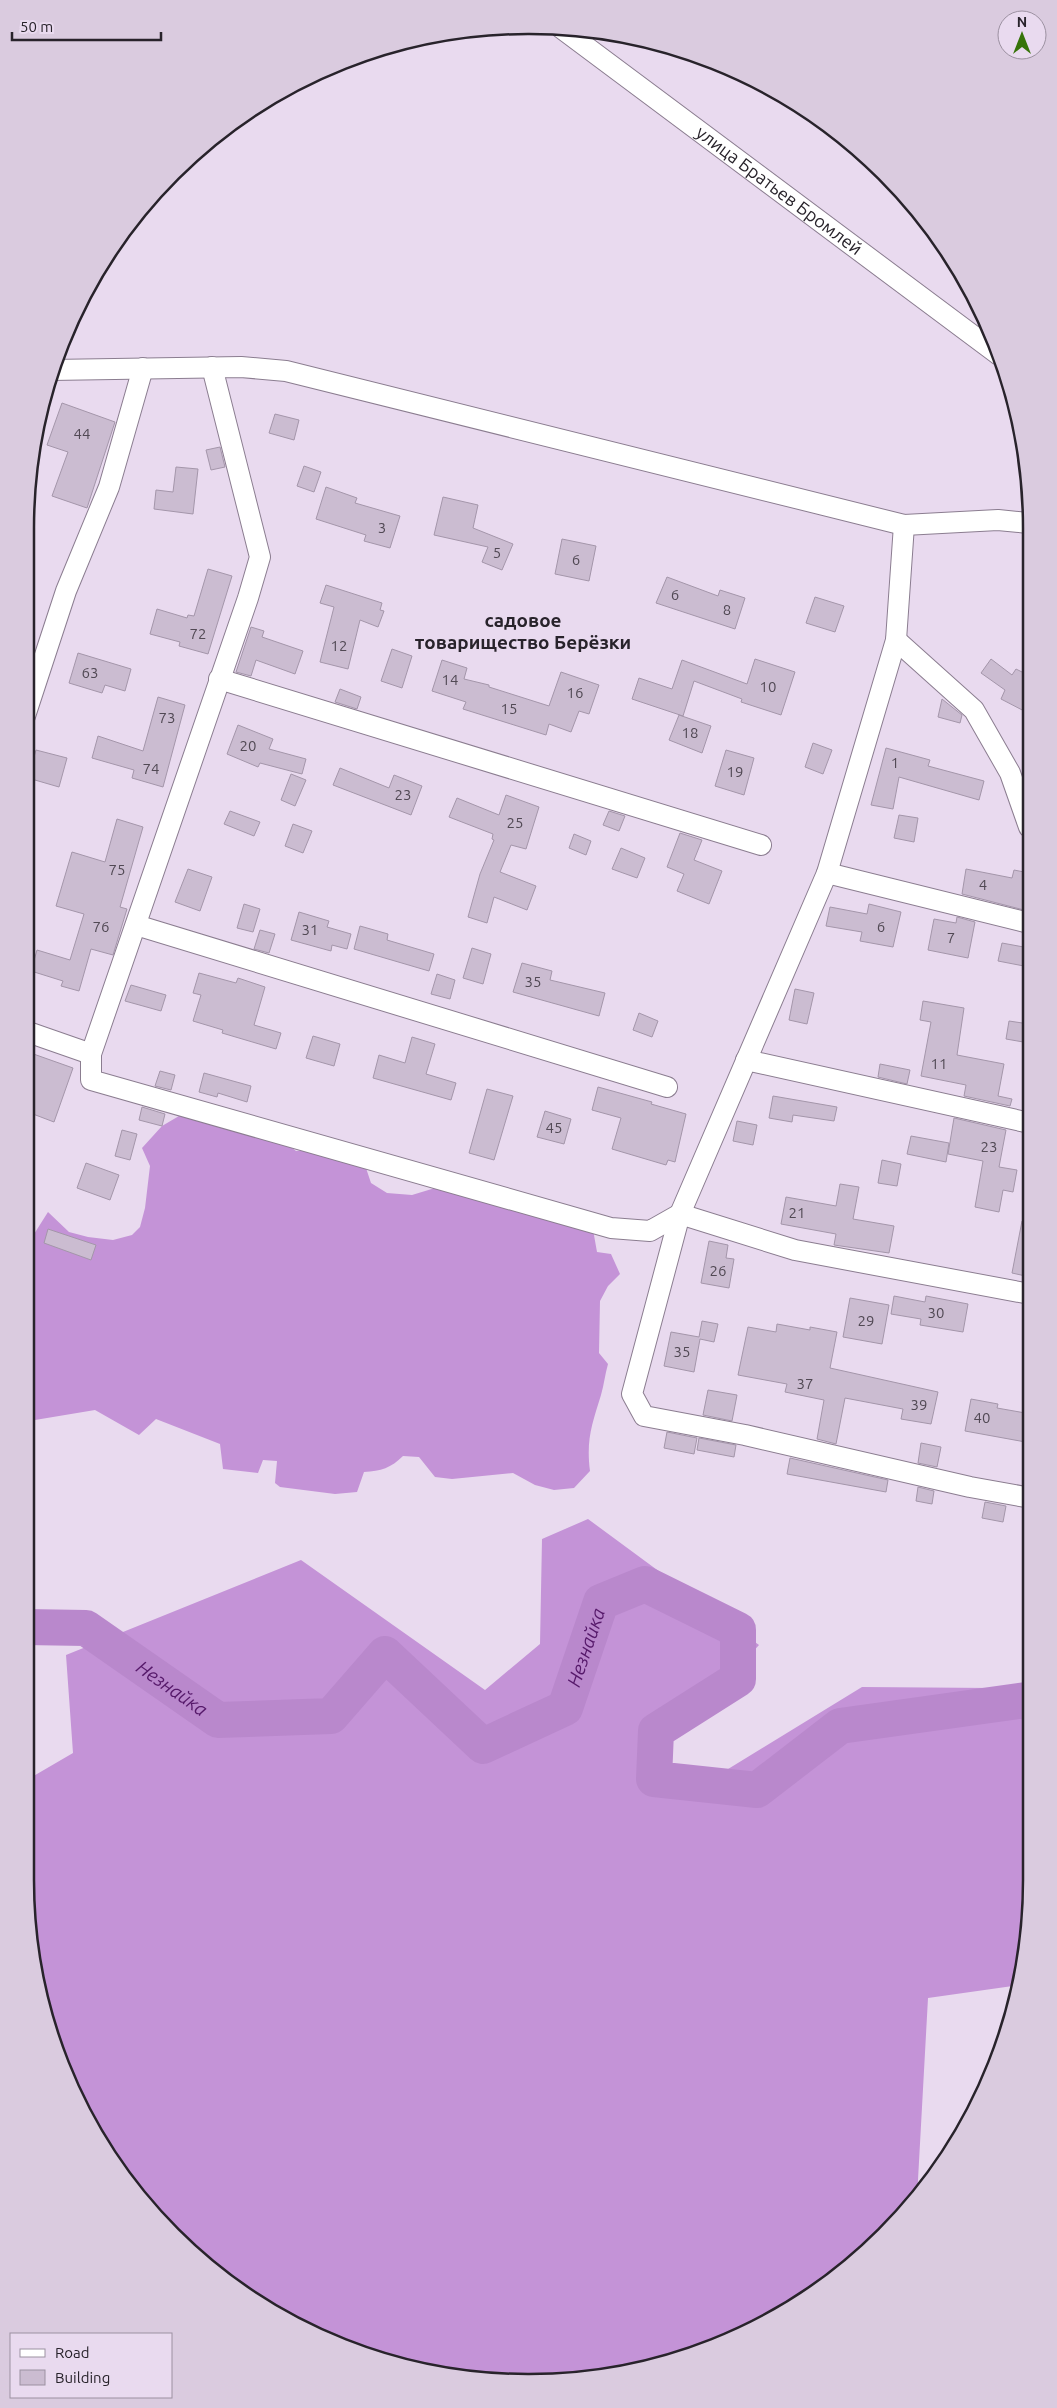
<svg xmlns="http://www.w3.org/2000/svg" width="1057" height="2408" font-family="Ubuntu,sans-serif">
<style>
.forest{fill:#c493d7}
.lines{fill:none;stroke-linecap:round;stroke-linejoin:round}
.river{stroke:#b988cc;stroke-width:36}
.building{fill:#cbbcd1;stroke:#a496aa}
.minor-casing{stroke:#8b7d90;stroke-width:22}
.minor{stroke:#fff;stroke-width:20}
.labels{text-anchor:middle;stroke-width:4;stroke-linejoin:round;paint-order:stroke}
.number-label{font-size:15px;fill:#514954}
.street-label{font-size:18px;fill:#28232b;stroke:#e9daef}
.neighbourhood-label{font-size:19px;font-weight:bold;fill:#28232b;stroke:#e9daef}
.water-label{font-size:19px;font-style:italic;fill:#56196a;stroke:#e9daef}
.rim{fill:none;stroke:#28232b;stroke-width:2.5}
</style>
<rect width="100%" height="100%" fill="#e9daef"/>
<!-- forest -->
<path class="forest" d="M 179,1116 L 278,1137 L 296,1151 L 307,1150 L 366,1168 L 371,1183 L 387,1193 L 412,1195 L 435,1188 L 467,1191 L 592,1224 L 597,1252 L 611,1254 L 620,1274 L 608,1286 L 600,1301 L 599,1353 L 608,1364 C 605,1374 604,1385 601,1395 C 592,1424 586,1440 590,1471 L 574,1488 L 554,1490 L 535,1485 L 513,1473 L 452,1479 L 435,1477 L 419,1457 L 403,1456 C 391,1468 381,1471 364,1472 L 357,1492 L 335,1494 L 280,1487 L 275,1483 L 277,1461 L 263,1460 L 258,1473 L 223,1469 L 220,1444 L 156,1419 L 139,1435 L 95,1410 L 29,1421 L 33,1392 L 25,1376 L 25,1274 L 29,1242 L 48,1212 L 69,1232 L 88,1237 L 113,1240 L 132,1235 L 140,1227 L 145,1208 L 150,1166 L 142,1148 L 162,1126 Z
M 588,1519 L 759,1645 L 658,1757 L 702,1785 L 862,1687 L 993,1688 L 1031,1707 L 1032,1879 L 1022,1977 L 1020,1985 L 928,1998 L 917,2198 L 907,2211 L 860,2258 L 780,2315 L 721,2345 L 626,2373 L 528,2383 L 431,2373 L 336,2345 L 277,2315 L 197,2258 L 150,2211 L 92,2131 L 52,2042 L 35,1977 L 25,1879 L 25,1781 L 73,1753 L 66,1655 L 301,1560 L 485,1690 L 540,1644 L 542,1539 Z"/>
<g class="lines">
<!-- river -->
<path class="river" id="s1" d="M 25,1627 L 86,1628 L 218,1720 L 331,1716 L 385,1654 L 483,1746 L 565,1708 L 601,1602 L 645,1584 L 738,1630 L 738,1679 L 656,1731 L 654,1779 L 757,1790 L 840,1726 L 1026,1700 L 1031,1704"/>
</g>
<!-- building -->
<path class="building" d="M 62,403 L 115,422 L 87,508 L 52,496 L 68,452 L 47,445 Z
M 275,414 L 299,420 L 294,440 L 269,433 Z
M 220,447 L 225,467 L 211,470 L 206,450 Z
M 304,466 L 321,472 L 314,492 L 297,486 Z
M 176,467 L 198,469 L 193,514 L 154,509 L 156,490 L 173,492 Z
M 326,487 L 357,498 L 355,503 L 400,516 L 390,548 L 364,541 L 366,535 L 316,519 Z
M 443,497 L 478,505 L 473,528 L 513,544 L 502,570 L 482,562 L 488,547 L 434,535 Z
M 562,539 L 596,546 L 589,581 L 555,574 Z
M 208,569 L 232,576 L 208,654 L 179,646 L 180,642 L 150,634 L 157,609 L 187,618 L 188,615 L 194,616 Z
M 667,577 L 718,596 L 720,590 L 745,598 L 735,629 L 656,603 Z
M 326,585 L 382,603 L 380,610 L 384,611 L 378,627 L 360,620 L 348,669 L 320,662 L 334,607 L 320,603 Z
M 815,597 L 844,606 L 835,632 L 806,623 Z
M 251,627 L 264,631 L 262,637 L 303,651 L 295,674 L 256,660 L 251,676 L 236,672 Z
M 392,649 L 412,656 L 402,688 L 381,681 Z
M 78,653 L 131,669 L 125,691 L 105,685 L 102,693 L 69,683 Z
M 755,659 L 795,672 L 781,715 L 741,702 L 742,699 L 694,681 L 683,716 L 632,699 L 639,678 L 672,689 L 682,660 L 747,684 Z
M 991,659 L 1012,675 L 1016,669 L 1028,675 L 1028,713 L 1001,699 L 1005,690 L 981,673 Z
M 442,660 L 467,668 L 464,679 L 489,685 L 489,687 L 549,706 L 561,672 L 599,685 L 589,714 L 579,711 L 571,732 L 549,724 L 546,735 L 463,709 L 466,702 L 432,691 Z
M 340,689 L 361,697 L 357,709 L 335,702 Z
M 158,697 L 185,705 L 163,787 L 132,778 L 134,770 L 92,758 L 98,736 L 143,751 Z
M 942,699 L 962,715 L 960,723 L 938,717 Z
M 679,715 L 711,726 L 702,753 L 669,740 Z
M 238,725 L 273,739 L 269,749 L 306,759 L 302,774 L 260,763 L 258,767 L 227,754 Z
M 813,743 L 832,750 L 823,774 L 805,767 Z
M 886,748 L 930,760 L 928,766 L 984,781 L 979,800 L 899,777 L 893,809 L 871,805 Z
M 36,750 L 67,758 L 59,787 L 28,778 Z
M 726,750 L 754,758 L 744,795 L 715,786 Z
M 340,768 L 389,788 L 394,775 L 422,786 L 411,815 L 333,785 Z
M 291,774 L 306,780 L 295,806 L 281,800 Z
M 506,795 L 539,807 L 526,849 L 511,845 L 500,872 L 536,886 L 527,910 L 494,897 L 487,923 L 468,917 L 480,874 L 494,840 L 492,839 L 493,834 L 449,817 L 457,798 L 499,815 Z
M 230,811 L 260,822 L 254,836 L 224,824 Z
M 609,811 L 625,816 L 619,831 L 603,825 Z
M 899,815 L 918,818 L 914,842 L 894,838 Z
M 117,819 L 143,827 L 120,907 L 127,909 L 113,955 L 91,949 L 79,991 L 61,986 L 63,981 L 31,971 L 37,950 L 70,960 L 84,914 L 56,906 L 72,852 L 105,862 Z
M 293,824 L 312,831 L 303,853 L 285,846 Z
M 680,833 L 702,840 L 694,860 L 722,871 L 709,904 L 677,891 L 684,874 L 667,867 Z
M 574,834 L 591,841 L 586,855 L 569,848 Z
M 621,848 L 645,858 L 637,878 L 612,869 Z
M 188,869 L 212,877 L 200,911 L 175,902 Z
M 966,869 L 1012,878 L 1014,870 L 1029,873 L 1024,910 L 962,894 Z
M 244,904 L 260,909 L 253,932 L 237,928 Z
M 869,904 L 901,912 L 893,947 L 860,941 L 862,932 L 826,926 L 830,907 L 867,914 Z
M 299,912 L 329,921 L 327,927 L 351,934 L 347,949 L 332,945 L 331,951 L 291,940 Z
M 957,917 L 975,922 L 968,958 L 928,950 L 934,919 L 956,923 Z
M 360,926 L 388,934 L 387,940 L 434,954 L 429,971 L 354,949 Z
M 260,930 L 275,934 L 269,953 L 254,949 Z
M 1002,943 L 1029,948 L 1029,967 L 998,961 Z
M 472,948 L 491,954 L 483,984 L 463,978 Z
M 522,963 L 552,971 L 550,980 L 605,993 L 599,1016 L 513,992 Z
M 199,973 L 236,983 L 238,978 L 265,987 L 254,1025 L 281,1033 L 276,1049 L 222,1033 L 223,1030 L 193,1021 L 201,995 L 193,993 Z
M 437,974 L 455,980 L 450,999 L 431,994 Z
M 131,985 L 166,995 L 161,1011 L 125,1001 Z
M 795,989 L 814,993 L 807,1024 L 789,1020 Z
M 923,1001 L 964,1008 L 957,1055 L 1004,1064 L 998,1096 L 1012,1099 L 1010,1106 L 964,1096 L 966,1085 L 921,1076 L 931,1022 L 920,1020 Z
M 639,1013 L 658,1021 L 652,1037 L 633,1030 Z
M 1009,1021 L 1029,1024 L 1029,1043 L 1006,1039 Z
M 313,1036 L 340,1044 L 334,1066 L 306,1058 Z
M 412,1037 L 435,1044 L 426,1074 L 456,1083 L 451,1100 L 373,1078 L 379,1055 L 405,1063 Z
M 25,1051 L 73,1068 L 54,1122 L 25,1111 Z
M 880,1064 L 910,1070 L 907,1084 L 878,1077 Z
M 160,1071 L 175,1075 L 171,1090 L 155,1086 Z
M 204,1073 L 251,1086 L 247,1102 L 218,1093 L 217,1097 L 199,1092 Z
M 598,1087 L 652,1102 L 651,1104 L 686,1114 L 675,1162 L 668,1160 L 666,1165 L 612,1149 L 621,1118 L 592,1110 Z
M 487,1089 L 513,1096 L 494,1160 L 469,1153 Z
M 773,1096 L 837,1107 L 834,1121 L 793,1115 L 792,1122 L 769,1118 Z
M 142,1107 L 165,1114 L 162,1126 L 139,1120 Z
M 545,1111 L 571,1119 L 564,1144 L 537,1137 Z
M 954,1118 L 1006,1130 L 999,1167 L 1017,1170 L 1013,1192 L 1003,1190 L 999,1212 L 975,1207 L 983,1161 L 948,1154 Z
M 737,1121 L 757,1125 L 753,1145 L 733,1141 Z
M 122,1130 L 137,1134 L 130,1160 L 115,1156 Z
M 911,1136 L 949,1143 L 946,1162 L 907,1154 Z
M 882,1160 L 901,1164 L 897,1186 L 878,1183 Z
M 86,1163 L 119,1175 L 110,1200 L 77,1188 Z
M 840,1184 L 859,1187 L 853,1219 L 894,1226 L 889,1253 L 834,1245 L 836,1234 L 781,1224 L 786,1197 L 836,1206 Z
M 1022,1221 L 1030,1222 L 1030,1277 L 1012,1273 Z
M 48,1229 L 96,1245 L 91,1260 L 44,1243 Z
M 709,1241 L 728,1245 L 726,1258 L 734,1259 L 729,1288 L 701,1283 Z
M 894,1296 L 925,1302 L 926,1296 L 968,1304 L 963,1332 L 920,1325 L 921,1319 L 891,1314 Z
M 850,1298 L 889,1305 L 882,1344 L 843,1337 Z
M 702,1321 L 718,1324 L 714,1342 L 700,1339 L 694,1372 L 664,1366 L 671,1332 L 699,1337 Z
M 777,1324 L 810,1330 L 810,1327 L 837,1332 L 830,1368 L 938,1392 L 931,1424 L 901,1419 L 903,1409 L 845,1398 L 836,1444 L 817,1439 L 824,1400 L 785,1392 L 787,1384 L 738,1375 L 748,1327 L 776,1332 Z
M 708,1390 L 737,1395 L 732,1421 L 703,1415 Z
M 971,1399 L 998,1404 L 997,1408 L 1031,1414 L 1031,1443 L 965,1431 Z
M 667,1432 L 697,1438 L 694,1454 L 664,1448 Z
M 699,1438 L 736,1445 L 734,1457 L 697,1450 Z
M 921,1443 L 941,1447 L 937,1467 L 918,1463 Z
M 790,1458 L 888,1480 L 886,1492 L 787,1474 Z
M 918,1487 L 934,1491 L 932,1504 L 916,1501 Z
M 985,1502 L 1006,1506 L 1003,1522 L 982,1518 Z"/>
<g class="lines">
<!-- minor casing -->
<g class="minor-casing">
<g id="minor">
<path id="s2" d="M 561,28 L 999,355"/>
<path d="M 212,367 L 260,557 L 248,598 L 91,1054 L 91,1080 L 611,1228 L 650,1231 L 680,1214 L 795,1250 L 1030,1294"/>
<path d="M 51,370 L 241,367 L 286,371 L 904,525 L 998,520 L 1028,523"/>
<path d="M 904,525 L 896,640 L 827,873 L 680,1214 L 632,1394 L 644,1416 L 745,1435 L 970,1487 L 1031,1498"/>
<path d="M 896,640 L 974,710 L 1010,773 L 1029,827"/>
<path d="M 219,679 L 761,845"/>
<path d="M 25,716 L 66,591 L 109,487 L 143,368"/>
<path d="M 827,873 L 1029,923"/>
<path d="M 136,925 L 667,1087"/>
<path d="M 25,1031 L 91,1054"/>
<path d="M 746,1060 L 1030,1123"/>
</g>
</g>
<!-- minor -->
<use href="#minor" class="minor"/>
</g>
<g class="labels">
<!-- number labels -->
<g class="number-label">
<text x="82" y="439">44</text>
<text x="382" y="533">3</text>
<text x="497" y="558">5</text>
<text x="576" y="565">6</text>
<text x="675" y="600">6</text>
<text x="727" y="615">8</text>
<text x="198" y="639">72</text>
<text x="339" y="651">12</text>
<text x="90" y="678">63</text>
<text x="450" y="685">14</text>
<text x="768" y="692">10</text>
<text x="575" y="698">16</text>
<text x="509" y="714">15</text>
<text x="167" y="723">73</text>
<text x="690" y="738">18</text>
<text x="248" y="751">20</text>
<text x="895" y="768">1</text>
<text x="151" y="774">74</text>
<text x="735" y="777">19</text>
<text x="403" y="800">23</text>
<text x="515" y="828">25</text>
<text x="117" y="875">75</text>
<text x="983" y="890">4</text>
<text x="101" y="932">76</text>
<text x="881" y="932">6</text>
<text x="310" y="935">31</text>
<text x="951" y="943">7</text>
<text x="533" y="987">35</text>
<text x="939" y="1069">11</text>
<text x="554" y="1133">45</text>
<text x="989" y="1152">23</text>
<text x="797" y="1218">21</text>
<text x="718" y="1276">26</text>
<text x="936" y="1318">30</text>
<text x="866" y="1326">29</text>
<text x="682" y="1357">35</text>
<text x="805" y="1389">37</text>
<text x="919" y="1410">39</text>
<text x="982" y="1423">40</text>
</g>
<!-- street labels -->
<g class="street-label">
<text dy="6" stroke="none"><textPath href="#s2" startOffset="272">улица Братьев Бромлей</textPath></text>
</g>
<!-- neighbourhood labels -->
<g class="neighbourhood-label">
<text x="523" y="627">садовое<tspan x="523" dy="22">товарищество Берёзки</tspan></text>
</g>
<!-- water labels -->
<g class="water-label">
<text dy="7" stroke="none"><textPath href="#s1" startOffset="706">Незнайка</textPath></text>
<text dy="7" stroke="none"><textPath href="#s1" startOffset="166">Незнайка</textPath></text>
</g>
</g>
<!-- crop -->
<path d="M0 0H1057V2408H0ZM528 34H529A494 494 0 0 1 1023 528V1880A494 494 0 0 1 529 2374H528A494 494 0 0 1 34 1880V528A494 494 0 0 1 528 34Z" fill="#dacbdf" fill-rule="evenodd"/>
<path class="rim" d="M528 34H529A494 494 0 0 1 1023 528V1880A494 494 0 0 1 529 2374H528A494 494 0 0 1 34 1880V528A494 494 0 0 1 528 34Z"/>
<!-- legend -->
<rect x="10" y="2333" width="162" height="65" fill="#e9daef" stroke="#9c91a1"/>
<rect x="20" y="2349" width="25" height="8" fill="#ffffff" stroke="#9c91a1"/>
<text x="55" y="2358" font-size="15" fill="#28232b">Road</text>
<rect x="20" y="2370" width="25" height="15" fill="#cbbcd1" stroke="#9c91a1"/>
<text x="55" y="2383" font-size="15" fill="#28232b">Building</text>
<!-- north arrow -->
<g transform="translate(1022 35)"><circle r="24" fill="#e9daef" stroke="#9c91a1"/>
<path d="M0-4L9 19L0 12L-9 19Z" fill="#367309"/>
<text y="-8" font-size="14" font-weight="bold" text-anchor="middle" fill="#28232b">N</text>
</g>
<!-- scale -->
<path d="M12 32v8h149v-8" fill="none" stroke="#28232b" stroke-width="2.5"/>
<text x="20" y="32" font-size="15" fill="#28232b" stroke="#e9daef" stroke-width="4" paint-order="stroke">50 m</text>
</svg>
